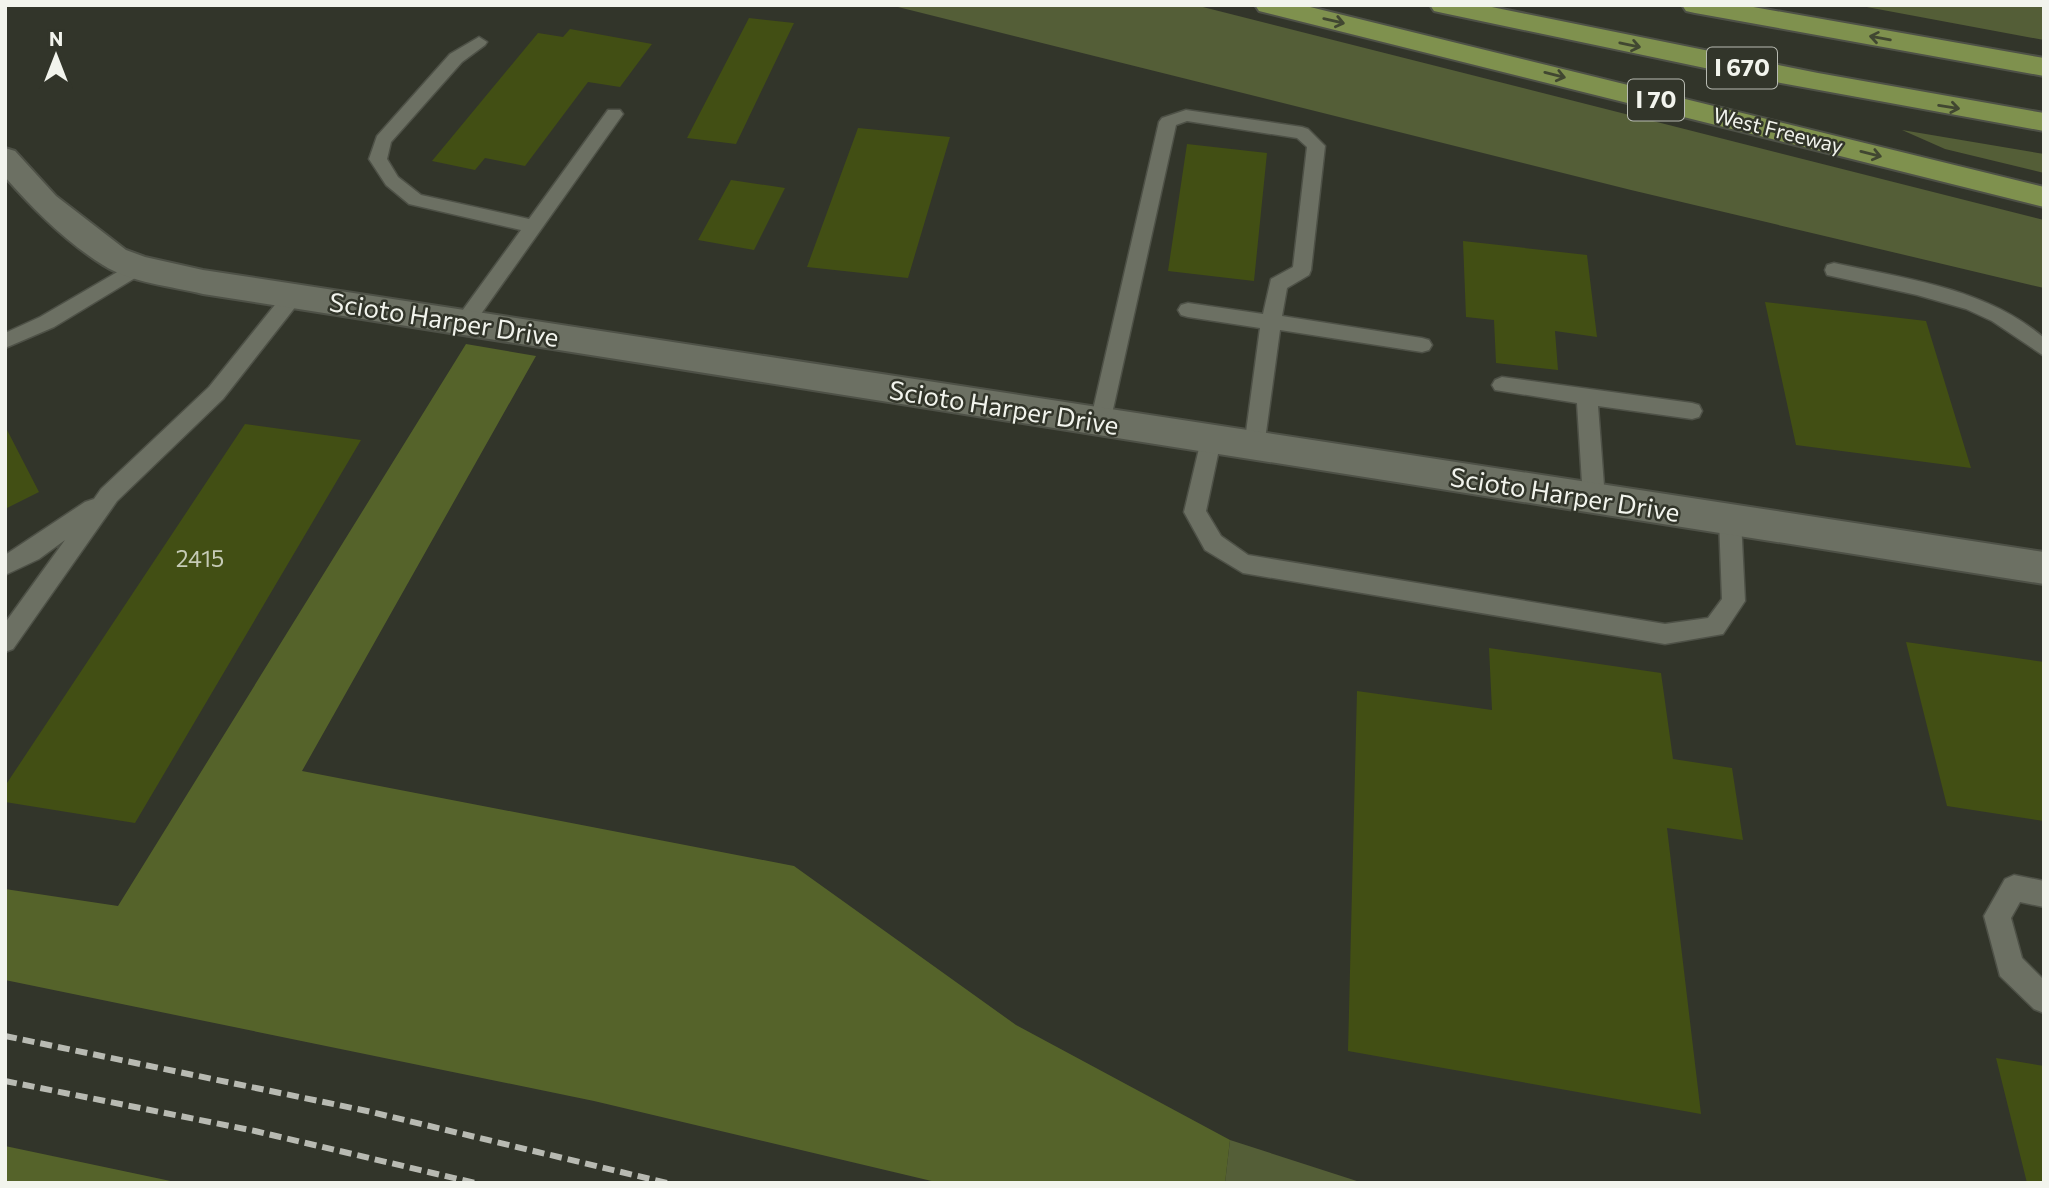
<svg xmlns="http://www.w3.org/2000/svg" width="2049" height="1188" font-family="Commissioner,sans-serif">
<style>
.green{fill:#545e37}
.forest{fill:#55632a}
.building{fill:#424f14}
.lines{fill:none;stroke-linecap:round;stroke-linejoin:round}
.service-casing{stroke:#4e5147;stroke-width:3}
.minor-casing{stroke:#4e5147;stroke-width:4}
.motorway-casing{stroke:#4e5147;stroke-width:4}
.service{fill:#6c7063;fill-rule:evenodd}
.minor{fill:#6c7063;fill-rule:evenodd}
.motorway{fill:#7f914e;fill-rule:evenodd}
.rail{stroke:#b8bab2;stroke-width:6;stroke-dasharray:12 6;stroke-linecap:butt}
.oneway{stroke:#414731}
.labels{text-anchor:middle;stroke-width:5;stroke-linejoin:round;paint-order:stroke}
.far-street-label{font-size:21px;fill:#f2f4ed;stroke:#32352a}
.number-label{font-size:23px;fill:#c6cbb7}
.shield{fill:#32352a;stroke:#b8bbb2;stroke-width:2}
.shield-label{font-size:24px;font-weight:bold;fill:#f2f4ed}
.street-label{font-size:26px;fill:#f2f4ed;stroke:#32352a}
</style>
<rect width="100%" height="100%" fill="#32352a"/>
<!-- green -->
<path class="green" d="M 890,5 L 1195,5 L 2044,220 L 2044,288 L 1631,190 Z
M 1856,5 L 2044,5 L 2044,40 Z
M 1902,130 L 2044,154 L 2044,173 L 1945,149 Z
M 1230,1140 L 1363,1183 L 1225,1183 Z"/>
<!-- forest -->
<path class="forest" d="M 466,344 L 536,356 L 302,771 L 794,866 L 1016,1025 L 1230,1140 L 1225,1183 L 940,1183 L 594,1101 L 5,980 L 5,889 L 118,906 Z
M 5,1146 L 180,1183 L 5,1183 Z"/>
<!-- building -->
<path class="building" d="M 749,18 L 794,23 L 736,144 L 687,138 Z
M 570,29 L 652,44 L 620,87 L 588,82 L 525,166 L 485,158 L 475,170 L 432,161 L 538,33 L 563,37 Z
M 858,128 L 950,137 L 908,278 L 807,267 Z
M 1187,144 L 1267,153 L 1254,281 L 1168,271 Z
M 731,180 L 785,188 L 754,250 L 698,240 Z
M 1463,241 L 1587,255 L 1597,337 L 1555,331 L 1558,370 L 1496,363 L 1494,320 L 1466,317 Z
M 1765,302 L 1926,321 L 1971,468 L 1796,445 Z
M 245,424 L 361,440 L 135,823 L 5,802 L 5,786 Z
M 5,426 L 39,492 L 5,509 Z
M 1906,642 L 2044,662 L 2044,821 L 1947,806 Z
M 1489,648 L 1661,673 L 1673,759 L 1732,768 L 1743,840 L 1667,828 L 1701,1114 L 1348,1051 L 1357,691 L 1492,710 Z
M 1996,1058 L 2044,1066 L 2044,1183 L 2027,1183 Z"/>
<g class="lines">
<!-- service casing -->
<g class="service-casing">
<path id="service" d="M 479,37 L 487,42 L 485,45 L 462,62 L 391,142 L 387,159 L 398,177 L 421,195 L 529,219 L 608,110 L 620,110 L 623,114 L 471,328 L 464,330 L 457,328 L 454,323 L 457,318 L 521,230 L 409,204 L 386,185 L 369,159 L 377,136 L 450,54 Z
M 1186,110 L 1302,127 L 1308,129 L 1325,146 L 1311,270 L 1309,275 L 1287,288 L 1282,316 L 1422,338 L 1429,340 L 1432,345 L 1429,350 L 1422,352 L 1280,330 L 1264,447 L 1261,453 L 1254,455 L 1247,453 L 1244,447 L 1260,328 L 1188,317 L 1181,315 L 1178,310 L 1181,305 L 1188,303 L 1263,314 L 1271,279 L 1293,267 L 1307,147 L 1297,138 L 1187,121 L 1176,125 L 1110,423 L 1107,429 L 1100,431 L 1093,429 L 1090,423 L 1159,122 L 1162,118 Z
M 138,260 L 145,262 L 147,267 L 145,272 L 54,327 L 5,348 L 5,333 L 40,317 Z
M 1834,263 C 1906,279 1986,288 2044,338 L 2044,356 L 1992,321 L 1966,309 L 1917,295 L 1827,275 L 1825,270 L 1827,265 Z
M 293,289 L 300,291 L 303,296 L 300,301 L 223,399 L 117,501 L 13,649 L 5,652 L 5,623 L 65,540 L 39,559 L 5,575 L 5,555 L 85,502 L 94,499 L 101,489 L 209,387 L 286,291 Z
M 1502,377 L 1692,403 L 1699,405 L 1702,411 L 1699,417 L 1692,419 L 1598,406 L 1605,499 L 1602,505 L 1594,508 L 1586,505 L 1583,499 L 1577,403 L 1495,390 L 1492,385 L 1495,380 Z
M 1211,432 L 1218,434 L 1221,440 L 1206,511 L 1221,536 L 1248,555 L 1665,624 L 1708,618 L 1722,599 L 1719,520 L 1722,514 L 1730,511 L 1738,514 L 1741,520 L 1745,601 L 1723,634 L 1665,644 L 1243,573 L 1205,550 L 1184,512 L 1201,440 L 1204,434 Z
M 2014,875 L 2044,881 L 2044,907 L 2020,902 L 2011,918 L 2022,958 L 2044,980 L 2044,1013 L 2034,1009 L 2000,976 L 1984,916 L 2005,879 Z"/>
</g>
<!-- minor casing -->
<g class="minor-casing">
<path id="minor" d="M 5,148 L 15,151 L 56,196 L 126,250 L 145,257 L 203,270 L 2044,552 L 2044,584 L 203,294 C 171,286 131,283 103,265 C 66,242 33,209 5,177 Z"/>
</g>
<!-- motorway casing -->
<g class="motorway-casing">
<path id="motorway" d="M 1255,5 L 1302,5 L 2044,187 L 2044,207 L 1259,11 Z
M 1430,5 L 1482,5 L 1818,73 L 2044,113 L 2044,131 L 1743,76 L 1443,13 L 1434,11 Z
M 1682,5 L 1742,5 L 2044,58 L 2044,76 L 1695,13 L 1686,11 Z"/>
</g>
<!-- service -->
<use href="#service" class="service"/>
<!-- minor -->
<use href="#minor" class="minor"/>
<!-- motorway -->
<use href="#motorway" class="motorway"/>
<!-- rail -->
<path class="rail" d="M 5,1036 L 367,1111 L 667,1183
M 5,1081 L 255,1131 L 475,1183"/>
</g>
<!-- one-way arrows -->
<defs><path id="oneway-shaft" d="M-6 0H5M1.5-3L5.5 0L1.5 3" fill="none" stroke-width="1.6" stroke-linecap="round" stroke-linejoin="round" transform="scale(1.75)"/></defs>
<g class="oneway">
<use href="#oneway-shaft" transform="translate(1334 21) rotate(13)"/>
<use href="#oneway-shaft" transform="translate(1880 38) rotate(-170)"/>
<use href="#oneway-shaft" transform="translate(1630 45) rotate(12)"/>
<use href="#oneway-shaft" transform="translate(1555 75) rotate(14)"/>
<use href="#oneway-shaft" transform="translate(1949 107) rotate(9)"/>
<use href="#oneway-shaft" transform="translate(1871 154) rotate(14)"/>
</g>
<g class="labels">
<!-- far-street labels -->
<g class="far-street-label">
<text transform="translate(1778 131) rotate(14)" y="7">West Freeway</text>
</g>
<!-- number labels -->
<g class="number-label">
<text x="200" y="567">2415</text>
</g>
<!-- shield labels -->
<g class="shield">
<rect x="1707" y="47.5" width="70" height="41" rx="5"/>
<rect x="1628" y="79.5" width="56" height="41" rx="5"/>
</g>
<g class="shield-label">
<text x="1742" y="76">I 670</text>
<text x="1656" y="108">I 70</text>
</g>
<!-- street labels -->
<g class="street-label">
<text transform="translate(444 320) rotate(9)" y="9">Scioto Harper Drive</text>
<text transform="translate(1004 408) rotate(9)" y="9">Scioto Harper Drive</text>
<text transform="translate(1565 495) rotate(9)" y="9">Scioto Harper Drive</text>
</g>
</g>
<!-- border -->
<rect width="2049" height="1188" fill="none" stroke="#f2f4ed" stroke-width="14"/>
<!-- north arrow -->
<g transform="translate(56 56)" stroke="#32352a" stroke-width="5" paint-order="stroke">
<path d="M0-5L12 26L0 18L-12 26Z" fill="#f2f4ed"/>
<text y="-10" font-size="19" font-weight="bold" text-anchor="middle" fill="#f2f4ed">N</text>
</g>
</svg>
